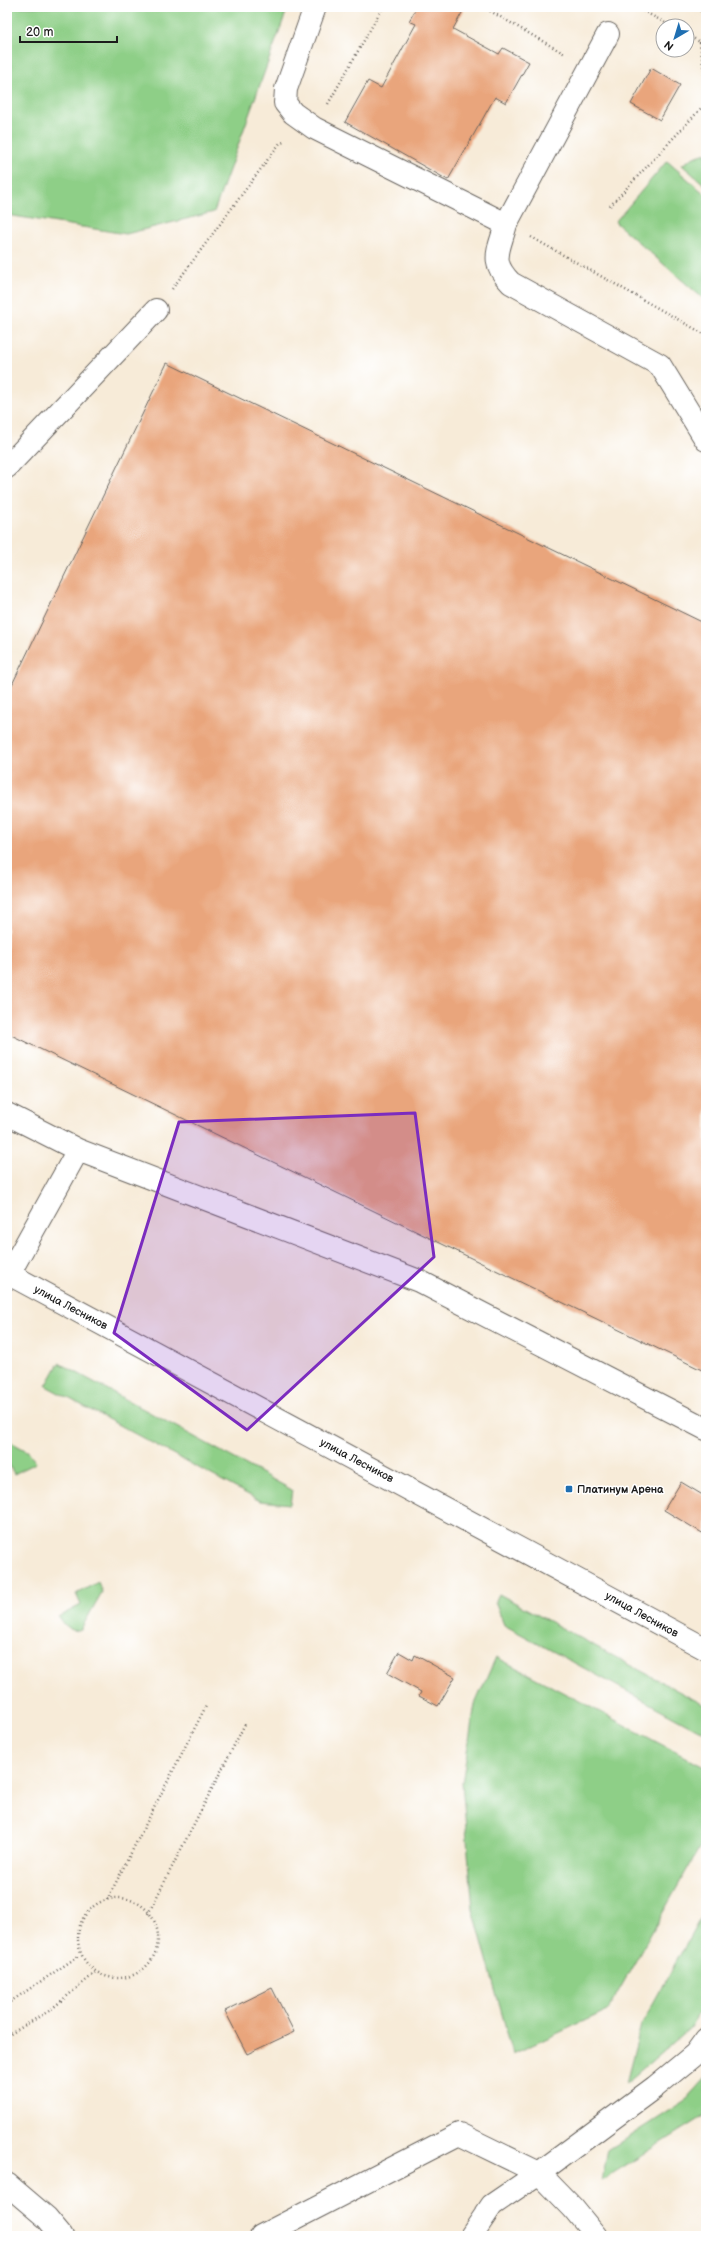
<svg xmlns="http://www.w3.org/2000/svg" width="713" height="2243" font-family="'Balsamiq Sans',sans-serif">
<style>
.green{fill:#8ecf87;stroke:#557652}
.building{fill:#e9a57c}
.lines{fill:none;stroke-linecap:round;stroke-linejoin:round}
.minor-casing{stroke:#69645e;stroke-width:24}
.path{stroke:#69645e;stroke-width:2.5;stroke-dasharray:1 3;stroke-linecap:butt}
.minor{stroke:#fff;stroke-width:22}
.marked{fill:#7b2cbf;fill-opacity:0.2;stroke:#7b2cbf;stroke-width:3;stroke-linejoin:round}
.poi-dot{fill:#1f6fb2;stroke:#fff;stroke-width:1.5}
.labels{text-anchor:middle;stroke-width:3;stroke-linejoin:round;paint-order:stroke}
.street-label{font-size:11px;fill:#1c1c1c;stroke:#fff}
.poi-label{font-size:11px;font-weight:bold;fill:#1c1c1c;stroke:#fff;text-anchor:start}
</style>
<rect width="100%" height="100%" fill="#fff"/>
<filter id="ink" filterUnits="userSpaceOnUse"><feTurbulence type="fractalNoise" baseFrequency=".025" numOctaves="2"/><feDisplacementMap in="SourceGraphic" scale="8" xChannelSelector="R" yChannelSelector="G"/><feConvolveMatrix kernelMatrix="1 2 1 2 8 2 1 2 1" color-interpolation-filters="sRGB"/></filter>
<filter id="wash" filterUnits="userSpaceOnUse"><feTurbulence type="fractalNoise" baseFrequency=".012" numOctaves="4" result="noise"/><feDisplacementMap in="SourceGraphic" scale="16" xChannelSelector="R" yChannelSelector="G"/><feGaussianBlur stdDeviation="0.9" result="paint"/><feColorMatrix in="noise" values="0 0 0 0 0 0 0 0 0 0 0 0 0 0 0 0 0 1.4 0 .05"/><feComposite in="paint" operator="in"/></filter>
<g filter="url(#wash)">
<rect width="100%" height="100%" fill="#f7ebd8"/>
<!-- green -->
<path class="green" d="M 7,7 L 288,7 L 214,212 L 126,234 L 7,215 Z
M 706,153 L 706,186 L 682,165 L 694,157 Z
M 667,161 L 706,195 L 706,301 L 615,222 Z
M 59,1363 L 292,1490 L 290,1504 L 260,1501 L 46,1386 Z
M 7,1440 L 29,1452 L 36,1463 L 14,1474 L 7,1461 Z
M 98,1582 L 102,1592 L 81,1629 C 70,1634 64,1625 58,1617 L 81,1605 L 76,1594 Z
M 499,1594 L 706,1706 L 706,1734 L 504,1625 L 495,1602 Z
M 496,1657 L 706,1768 L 706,1836 L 608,2010 L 513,2054 L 473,1909 L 462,1783 L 475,1704 Z
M 706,1908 L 706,2001 L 689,2029 L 626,2083 L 641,2025 Z
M 706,2078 L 706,2115 L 602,2180 L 608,2150 L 687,2099 Z"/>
<g id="blocks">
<!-- building -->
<path class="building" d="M 417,7 L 456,7 L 463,11 L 453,29 L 499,54 L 503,48 L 529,62 L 506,103 L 495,97 L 448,180 L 345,122 L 368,81 L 381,88 L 416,24 L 409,21 Z
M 651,68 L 680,85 L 660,120 L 631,104 Z
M 167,363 L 706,624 L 706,1372 L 7,1033 L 7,695 Z
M 681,1482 L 706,1497 L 706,1530 L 704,1534 L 664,1510 Z
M 399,1652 L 413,1660 L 415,1655 L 455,1677 L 438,1706 L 419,1696 L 421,1692 L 387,1673 Z
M 272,1988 L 294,2032 L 247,2054 L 225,2011 Z"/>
</g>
</g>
<g filter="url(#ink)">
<use href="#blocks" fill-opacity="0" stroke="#69645e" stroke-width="1"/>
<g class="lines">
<!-- minor casing -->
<g class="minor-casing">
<path id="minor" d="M 315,7 L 286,89 L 285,103 L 293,113 L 314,128 L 506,224 L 608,34
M 506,224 C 499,251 489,261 511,283 L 660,365 L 706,440
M 7,467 L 156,310
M 7,1114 L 78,1150
M 7,1273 L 706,1649
M 9,1274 L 78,1150 L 419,1281 L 706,1429
M 7,2184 L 47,2218 L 62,2236
M 261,2236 L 459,2134 L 539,2173 L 573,2208 L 596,2236
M 471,2236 L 492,2205 L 539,2173 L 655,2087 L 695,2054 L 706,2039"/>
</g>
<!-- path -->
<path class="path" d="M 483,7 L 565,54
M 636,7 L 671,26
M 693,7 L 706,14
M 687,35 L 706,45
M 700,42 L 706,88
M 328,104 L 383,7
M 610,206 L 706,103
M 531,237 L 704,334 L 706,333
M 172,289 L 280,143 L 284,142
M78 1938a40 40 0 1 1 80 0a40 40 0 1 1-80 0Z
M 107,1900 L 207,1704
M 148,1914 L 245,1724
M 7,2004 L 80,1955
M 7,2036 L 49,2011 L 95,1973"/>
<!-- minor -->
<use href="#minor" class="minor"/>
</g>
</g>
<!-- marked area -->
<path class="marked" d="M 415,1113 L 434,1257 L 247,1430 L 114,1333 L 179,1122 Z"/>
<!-- markers -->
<rect class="poi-dot" x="565" y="1485" width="8" height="8" rx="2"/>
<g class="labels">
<!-- street labels -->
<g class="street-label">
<text transform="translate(71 1307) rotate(28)" y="4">улица Лесников</text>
<text transform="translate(357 1460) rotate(28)" y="4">улица Лесников</text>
<text transform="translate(642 1614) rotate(29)" y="4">улица Лесников</text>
</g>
<!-- poi labels -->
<g class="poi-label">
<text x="577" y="1493">Платинум Арена</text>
</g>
</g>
<!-- margin -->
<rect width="713" height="2243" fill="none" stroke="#fff" stroke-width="24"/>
<!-- north arrow -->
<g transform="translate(675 38) rotate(218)"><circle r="19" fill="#ffffff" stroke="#a4a4a4"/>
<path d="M0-3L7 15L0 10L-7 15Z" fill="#1f6fb2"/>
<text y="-6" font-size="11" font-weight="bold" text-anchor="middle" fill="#1c1c1c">N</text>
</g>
<!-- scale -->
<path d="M20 36v6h97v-6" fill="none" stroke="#1c1c1c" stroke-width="2"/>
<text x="26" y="36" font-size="12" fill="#1c1c1c" stroke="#ffffff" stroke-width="3" paint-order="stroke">20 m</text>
</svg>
